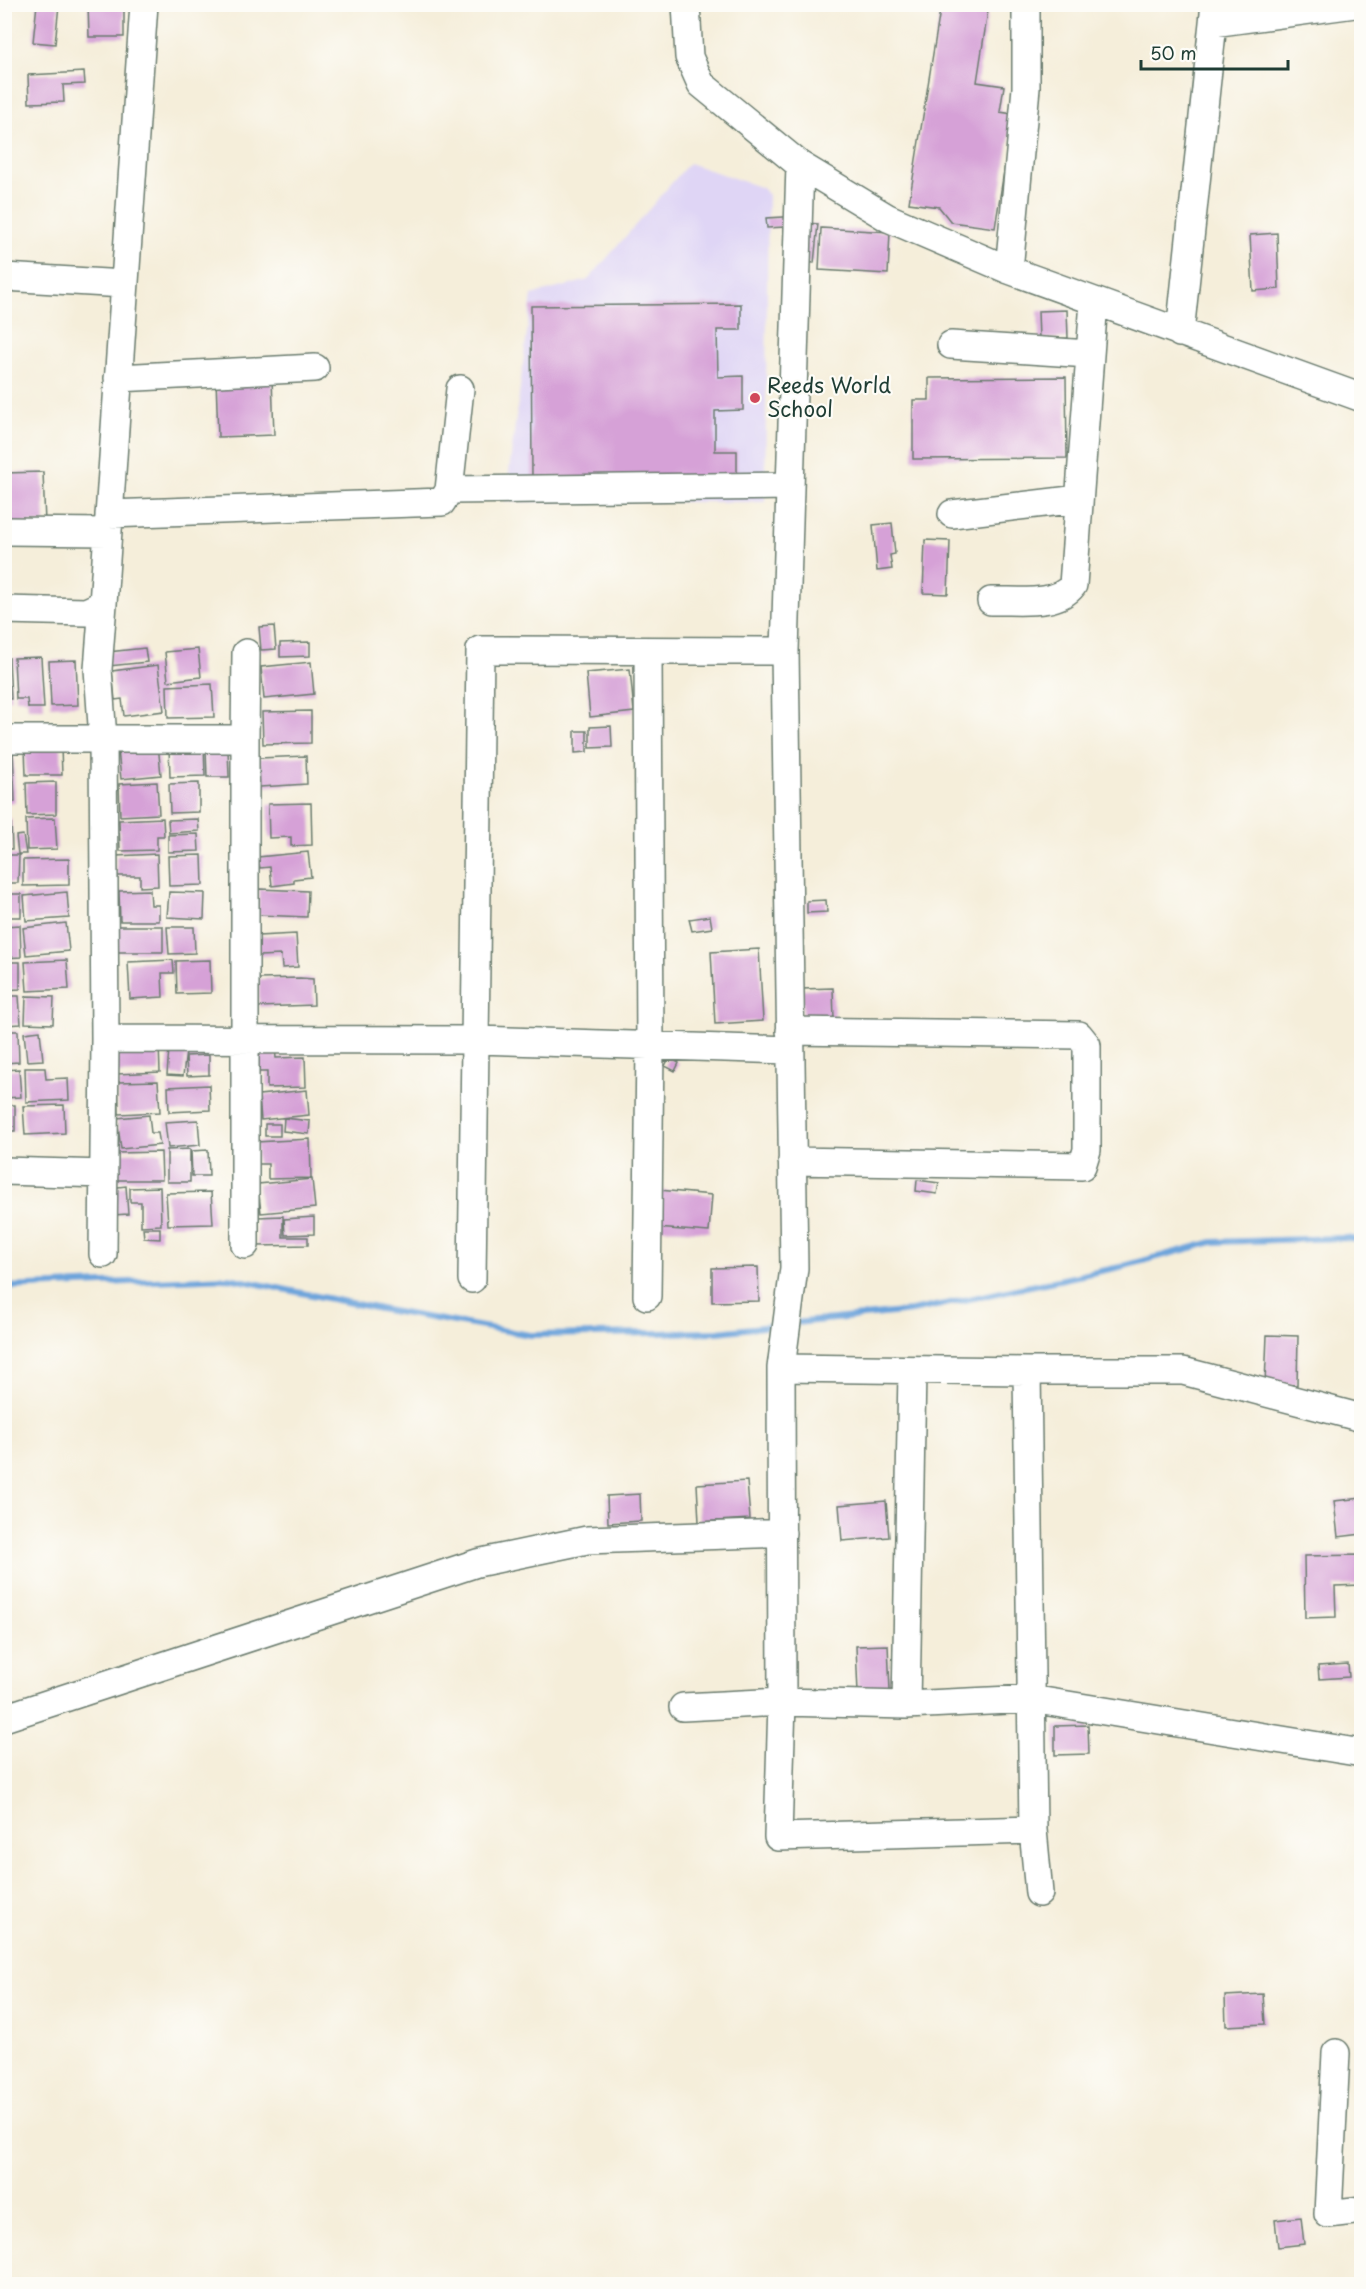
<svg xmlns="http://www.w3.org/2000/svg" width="1366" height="2289" font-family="'Playpen Sans',sans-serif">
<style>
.built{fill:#dfd5f5}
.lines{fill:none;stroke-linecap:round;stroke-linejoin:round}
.stream{stroke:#6da4db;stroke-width:6}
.building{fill:#d6a1d7}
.minor-casing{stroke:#6a7b6e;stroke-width:30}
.minor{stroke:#fff;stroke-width:27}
.poi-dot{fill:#d1495b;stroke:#fdfcf7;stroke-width:2}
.labels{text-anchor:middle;stroke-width:4.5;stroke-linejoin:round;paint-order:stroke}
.poi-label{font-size:21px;fill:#1f3d34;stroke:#fdfcf7;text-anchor:start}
</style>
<rect width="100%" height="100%" fill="#fdfcf7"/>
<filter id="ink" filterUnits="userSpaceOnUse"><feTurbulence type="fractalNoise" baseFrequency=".0167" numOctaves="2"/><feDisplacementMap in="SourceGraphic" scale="12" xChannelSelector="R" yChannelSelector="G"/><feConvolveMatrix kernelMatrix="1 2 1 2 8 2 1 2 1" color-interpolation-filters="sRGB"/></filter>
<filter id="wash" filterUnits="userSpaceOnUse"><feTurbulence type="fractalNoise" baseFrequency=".008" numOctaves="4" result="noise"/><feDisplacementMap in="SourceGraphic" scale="24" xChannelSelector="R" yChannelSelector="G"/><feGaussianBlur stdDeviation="1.35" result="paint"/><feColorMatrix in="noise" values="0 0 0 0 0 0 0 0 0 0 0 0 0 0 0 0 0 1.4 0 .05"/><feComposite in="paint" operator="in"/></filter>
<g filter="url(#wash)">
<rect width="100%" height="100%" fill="#f5eeda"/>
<!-- built -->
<path class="built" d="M 689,163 L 763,188 L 768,195 L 765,502 L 505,502 L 532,295 L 588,280 Z"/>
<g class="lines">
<!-- stream -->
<path class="stream" d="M 4,1287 L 229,1278 L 385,1310 L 530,1335 L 718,1332 L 779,1325
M 795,1323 L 912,1311 L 1120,1267 L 1213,1242 L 1345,1238 L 1362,1241"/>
</g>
<g id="blocks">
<!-- building -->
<path class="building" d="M 37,4 L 59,5 L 55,44 L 33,42 Z
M 88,4 L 124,4 L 124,37 L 89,37 Z
M 941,4 L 989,4 L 977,82 L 1004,86 L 1000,112 L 1013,114 L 995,228 L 951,222 L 939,207 L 909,203 Z
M 84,72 L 85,84 L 63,85 L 64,102 L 29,103 L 28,75 Z
M 802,216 L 803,226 L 767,228 L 766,218 Z
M 805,223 L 818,224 L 814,263 L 801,262 Z
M 821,228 L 890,232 L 888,274 L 819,270 Z
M 1277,233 L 1279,289 L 1253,291 L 1250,235 Z
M 741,304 L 741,330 L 717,330 L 718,377 L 743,376 L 743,410 L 715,411 L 715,451 L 737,451 L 737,480 L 532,479 L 531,306 Z
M 1067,310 L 1068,338 L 1039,339 L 1038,311 Z
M 1066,377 L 1067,458 L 913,459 L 913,400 L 929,400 L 929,378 Z
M 272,378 L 274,435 L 218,437 L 216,379 Z
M 43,472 L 45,523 L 4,524 L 4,473 Z
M 892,523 L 895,554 L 890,555 L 892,569 L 877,571 L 873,525 Z
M 925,540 L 950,541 L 948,594 L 923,593 Z
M 274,626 L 276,649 L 261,650 L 259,627 Z
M 310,642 L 310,656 L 280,657 L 280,643 Z
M 145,648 L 147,662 L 109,666 L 108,652 Z
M 198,649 L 201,677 L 168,681 L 165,652 Z
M 41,657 L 44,708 L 28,708 L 27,699 L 16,699 L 14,658 Z
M 9,658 L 11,699 L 4,699 L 4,659 Z
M 76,660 L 78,705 L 51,706 L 49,661 Z
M 311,662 L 314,694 L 264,699 L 261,667 Z
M 158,665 L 164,711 L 124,716 L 122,699 L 115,700 L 112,671 Z
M 630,669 L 634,712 L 590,717 L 586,673 Z
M 212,684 L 214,717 L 168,718 L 167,686 Z
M 311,711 L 311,743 L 263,744 L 262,712 Z
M 611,726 L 612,747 L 590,748 L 590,727 Z
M 575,731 L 587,731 L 587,752 L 575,753 Z
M 158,744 L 161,775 L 121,779 L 118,749 Z
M 204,746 L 205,776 L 170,777 L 169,747 Z
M 61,747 L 62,775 L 26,775 L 25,748 Z
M 4,748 L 13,748 L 15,802 L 4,803 Z
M 228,749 L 229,777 L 207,777 L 206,750 Z
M 306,756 L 307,784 L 260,787 L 259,758 Z
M 56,782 L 56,814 L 27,815 L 26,783 Z
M 157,782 L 159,814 L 120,816 L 119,784 Z
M 199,783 L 199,812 L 170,813 L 169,784 Z
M 311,803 L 312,845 L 291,846 L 291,837 L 269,838 L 268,804 Z
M 11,818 L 12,849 L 4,849 L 4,819 Z
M 55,818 L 57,849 L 27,850 L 26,819 Z
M 163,818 L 164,836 L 157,836 L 157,850 L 120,851 L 119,820 Z
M 198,819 L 199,831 L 169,833 L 168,820 Z
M 198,834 L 199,851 L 168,852 L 168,835 Z
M 23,835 L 26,854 L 18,854 L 16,836 Z
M 308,852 L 311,877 L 294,879 L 294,883 L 272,886 L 270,867 L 260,868 L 258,857 Z
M 157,854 L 158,886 L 140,887 L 140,876 L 117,876 L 116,856 Z
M 4,855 L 19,855 L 18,883 L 4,883 Z
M 202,855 L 203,885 L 169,886 L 168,856 Z
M 69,859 L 69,885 L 23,886 L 23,860 Z
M 259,889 L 308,891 L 307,917 L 258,915 Z
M 150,890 L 151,905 L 159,905 L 159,921 L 120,921 L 119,891 Z
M 67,892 L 69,918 L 26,921 L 24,896 Z
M 169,892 L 205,893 L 204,919 L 167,917 Z
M 4,894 L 21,894 L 21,917 L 4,917 Z
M 826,900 L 827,912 L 807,913 L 807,901 Z
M 710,916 L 712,928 L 692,931 L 689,919 Z
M 66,923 L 69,951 L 26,955 L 23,928 Z
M 20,925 L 21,957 L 4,958 L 4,926 Z
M 116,926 L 163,926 L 163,952 L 116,952 Z
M 167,927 L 194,927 L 195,953 L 169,954 Z
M 296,934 L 298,967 L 282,968 L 281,955 L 259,956 L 258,936 Z
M 759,949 L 763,1021 L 715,1024 L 711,952 Z
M 67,960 L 69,989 L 27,991 L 25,962 Z
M 173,960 L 174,973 L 162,973 L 163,997 L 130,999 L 128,962 Z
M 210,960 L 211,993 L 177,994 L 176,961 Z
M 4,962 L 20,962 L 20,989 L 4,990 Z
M 300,978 L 313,979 L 314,1005 L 259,1007 L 259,979 Z
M 833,988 L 834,1020 L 803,1021 L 802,989 Z
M 4,996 L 19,996 L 21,1024 L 4,1025 Z
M 26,996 L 54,997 L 53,1024 L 25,1023 Z
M 4,1031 L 18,1031 L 19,1062 L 4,1063 Z
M 40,1031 L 43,1060 L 27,1061 L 24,1033 Z
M 159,1044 L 160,1072 L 117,1074 L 116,1045 Z
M 275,1048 L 276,1058 L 305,1057 L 306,1087 L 267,1088 L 267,1072 L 255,1072 L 254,1049 Z
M 169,1049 L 186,1051 L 183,1076 L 167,1075 Z
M 209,1055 L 209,1075 L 187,1076 L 186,1056 Z
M 669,1058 L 679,1063 L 675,1071 L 665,1066 Z
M 25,1068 L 45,1068 L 46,1079 L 68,1078 L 69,1100 L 26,1102 Z
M 19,1069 L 21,1097 L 4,1098 L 4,1070 Z
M 158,1081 L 160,1112 L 119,1114 L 118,1082 Z
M 209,1085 L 210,1110 L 169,1112 L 168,1087 Z
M 307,1090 L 309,1115 L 261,1120 L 259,1095 Z
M 4,1105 L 15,1105 L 15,1131 L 4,1131 Z
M 64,1105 L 65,1133 L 25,1135 L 23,1106 Z
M 149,1115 L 151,1133 L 158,1133 L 160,1145 L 121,1149 L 117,1118 Z
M 284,1118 L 310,1121 L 309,1134 L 283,1131 Z
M 198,1120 L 200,1145 L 168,1148 L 165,1122 Z
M 265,1124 L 280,1124 L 280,1136 L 265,1136 Z
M 310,1139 L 311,1178 L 268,1179 L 268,1164 L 257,1164 L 256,1142 Z
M 190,1149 L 190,1182 L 167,1182 L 167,1150 Z
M 208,1150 L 209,1176 L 192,1176 L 191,1151 Z
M 161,1152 L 162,1180 L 116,1180 L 116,1153 Z
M 312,1179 L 315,1208 L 261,1213 L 258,1184 Z
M 917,1180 L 939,1183 L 937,1194 L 916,1191 Z
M 126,1186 L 128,1214 L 113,1215 L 110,1188 Z
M 160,1187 L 161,1225 L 141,1226 L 141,1202 L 130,1202 L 130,1188 Z
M 659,1190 L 712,1195 L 709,1232 L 656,1228 Z
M 211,1192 L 213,1224 L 168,1225 L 166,1193 Z
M 283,1216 L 283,1237 L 308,1237 L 308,1245 L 258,1246 L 257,1217 Z
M 314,1217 L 314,1234 L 285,1235 L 284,1219 Z
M 143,1228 L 160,1228 L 160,1239 L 144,1238 Z
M 758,1267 L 759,1301 L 712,1302 L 712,1268 Z
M 1267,1335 L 1298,1336 L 1297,1385 L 1265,1384 Z
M 747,1481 L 750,1519 L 699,1522 L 697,1484 Z
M 640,1494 L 641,1521 L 608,1523 L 607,1496 Z
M 1362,1498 L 1362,1534 L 1338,1537 L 1334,1501 Z
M 886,1501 L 889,1537 L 842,1541 L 839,1505 Z
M 1362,1555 L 1362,1585 L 1335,1586 L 1336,1617 L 1305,1618 L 1304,1556 Z
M 888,1645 L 890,1691 L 858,1693 L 856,1646 Z
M 1348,1664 L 1349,1677 L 1319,1679 L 1318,1666 Z
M 1088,1725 L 1089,1754 L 1055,1755 L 1055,1726 Z
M 1263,1994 L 1265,2024 L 1226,2026 L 1225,1996 Z
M 1301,2217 L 1304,2244 L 1278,2247 L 1275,2220 Z"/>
</g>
</g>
<g filter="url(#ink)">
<use href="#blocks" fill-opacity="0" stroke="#6a7b6e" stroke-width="1.5"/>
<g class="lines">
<!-- minor casing -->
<g class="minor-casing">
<path id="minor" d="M 686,4 L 689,57 L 701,84 L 800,165 L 888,218 L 1009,270 L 1362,398
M 1213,23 L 1355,4
M 1009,270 L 1026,88 L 1026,4
M 4,277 L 124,284
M 1180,333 L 1215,4
M 951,345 L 1089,354
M 118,378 L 315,368
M 449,490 L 790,486
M 109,514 L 442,502 L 449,490 L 460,389
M 952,514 L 1079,499
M 4,531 L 108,532
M 991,601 C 1016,600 1057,607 1073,585 L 1094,301
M 103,604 L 98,669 L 103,739 L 245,739 L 245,1245
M 4,610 L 86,612 L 103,604 L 144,4
M 4,739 L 103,739 L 105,1039
M 245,739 L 246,653
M 790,1031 L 1079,1035 L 1087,1045 L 1087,1150 L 1082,1166 L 792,1161
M 4,1171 L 104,1174
M 103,1254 L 105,1039 L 477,1040 L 790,1050
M 472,1279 L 480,650 L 785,651
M 647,1296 L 650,1048 L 648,651
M 781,1368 L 1027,1371 L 1033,1830 L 778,1837 L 782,1702 L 781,1368 L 794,1268 L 785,651 L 800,165
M 912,1371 L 906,1705 L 1031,1699 L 1362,1753
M 1027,1371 L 1183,1371 L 1362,1418
M 683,1707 L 782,1702 L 906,1705
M 4,1718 L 477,1563 L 587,1540 L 782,1533
M 1033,1830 L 1039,1893
M 1336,2053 L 1328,2214 L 1362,2210"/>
</g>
<!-- minor -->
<use href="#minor" class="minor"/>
</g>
</g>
<!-- markers -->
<circle class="poi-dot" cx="755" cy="398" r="6"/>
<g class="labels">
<!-- poi labels -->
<g class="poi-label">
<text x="767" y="393">Reeds World<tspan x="767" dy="24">School</tspan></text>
</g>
</g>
<!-- margin -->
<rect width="1366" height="2289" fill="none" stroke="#fdfcf7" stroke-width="24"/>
<!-- scale -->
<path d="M1141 60v9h147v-9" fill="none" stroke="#1f3d34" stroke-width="3"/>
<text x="1150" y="60" font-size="18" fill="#1f3d34" stroke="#fdfcf7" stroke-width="4.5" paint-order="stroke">50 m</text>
</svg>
